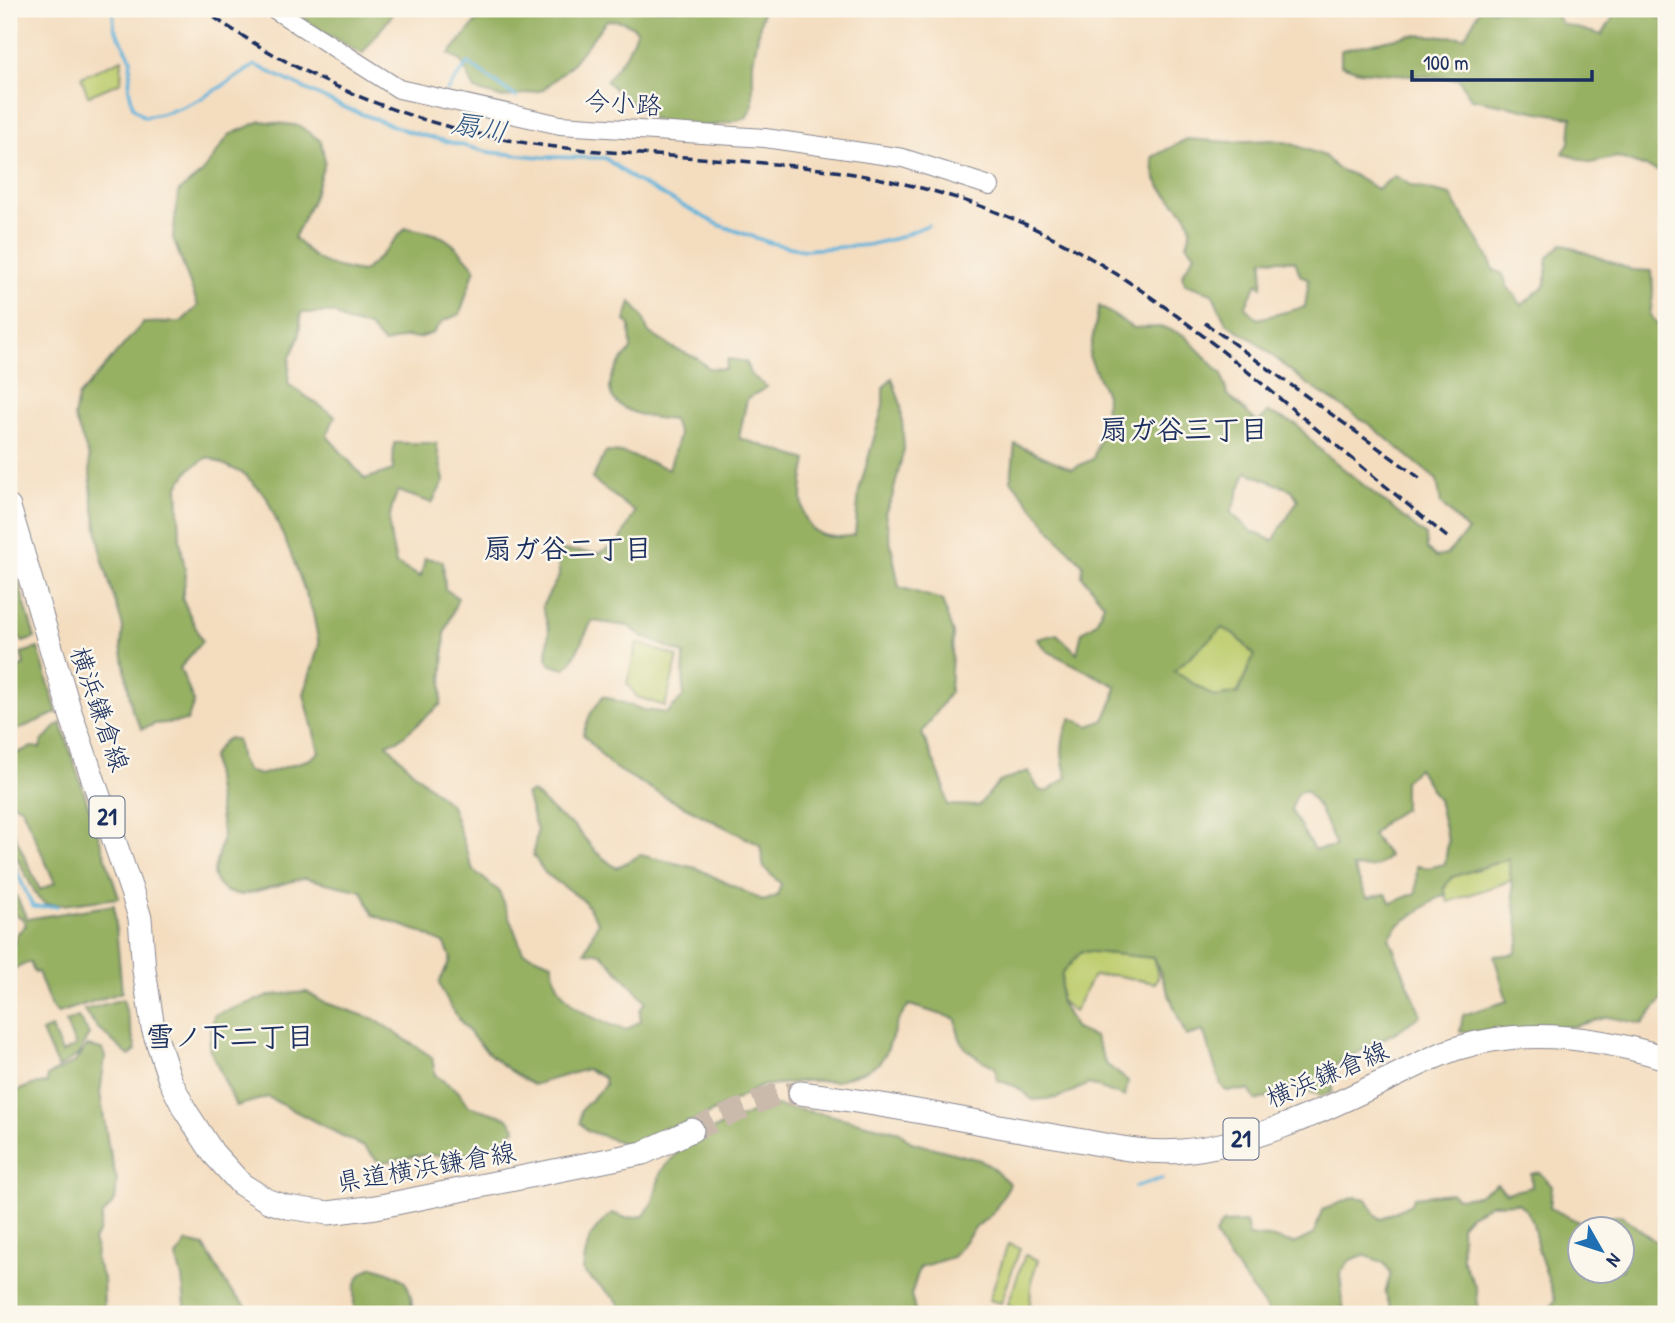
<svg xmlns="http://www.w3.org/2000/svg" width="1675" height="1323" font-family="'Patrick Hand','Klee One',sans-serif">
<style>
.green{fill:#bfce71;stroke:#6d7e68;stroke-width:2}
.forest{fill:#97b163;stroke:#597060;stroke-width:2;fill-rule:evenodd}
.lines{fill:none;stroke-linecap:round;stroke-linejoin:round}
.stream{stroke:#60b3db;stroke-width:3.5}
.primary-tunnel{stroke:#c9baac;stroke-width:23;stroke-dasharray:23 11;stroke-linecap:butt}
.tertiary-casing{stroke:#88868e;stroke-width:20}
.primary-casing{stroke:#88868e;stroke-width:25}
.tertiary{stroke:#fff;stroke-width:18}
.primary{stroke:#fff;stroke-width:23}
.rail{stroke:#1b2f5e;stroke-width:3.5;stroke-dasharray:10 5;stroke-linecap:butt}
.labels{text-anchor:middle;stroke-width:5;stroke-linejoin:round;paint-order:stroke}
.shield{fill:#fbf7ec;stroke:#5e6b89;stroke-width:2}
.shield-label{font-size:24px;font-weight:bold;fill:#1b2f5e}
.street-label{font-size:26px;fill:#1b2f5e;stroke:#fbf7ec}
.water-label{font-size:28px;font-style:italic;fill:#305784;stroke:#fbf7ec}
.neighbourhood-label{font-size:28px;font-weight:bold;fill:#1b2f5e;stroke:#fbf7ec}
</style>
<rect width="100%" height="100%" fill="#fbf7ec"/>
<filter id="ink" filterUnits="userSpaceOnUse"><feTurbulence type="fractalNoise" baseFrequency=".0143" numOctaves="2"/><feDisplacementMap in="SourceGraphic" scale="14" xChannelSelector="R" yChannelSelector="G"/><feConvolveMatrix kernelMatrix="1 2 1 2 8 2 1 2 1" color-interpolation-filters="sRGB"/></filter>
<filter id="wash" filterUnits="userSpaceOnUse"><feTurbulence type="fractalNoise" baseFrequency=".00686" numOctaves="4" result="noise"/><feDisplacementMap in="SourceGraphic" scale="28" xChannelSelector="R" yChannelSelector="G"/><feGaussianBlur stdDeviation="1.57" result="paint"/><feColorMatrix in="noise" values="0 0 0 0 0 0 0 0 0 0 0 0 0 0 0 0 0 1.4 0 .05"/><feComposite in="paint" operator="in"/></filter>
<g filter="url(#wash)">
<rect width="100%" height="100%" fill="#f4ddbf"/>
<!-- green -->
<path class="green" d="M 122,59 L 121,82 L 88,96 L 81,77 Z
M 1222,627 L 1236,635 L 1254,655 L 1238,693 L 1215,697 L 1173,672 Z
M 637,643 L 678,657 L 665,706 L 637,697 L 627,683 Z
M 1509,859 L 1513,880 L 1448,902 L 1444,888 L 1452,877 Z
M 1082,951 L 1154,958 L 1158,977 L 1155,983 L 1114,975 L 1093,976 L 1074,1012 L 1060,1000 L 1062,973 Z
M 1008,1244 L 1020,1248 L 1001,1303 L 989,1300 Z
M 1025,1255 L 1038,1260 L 1032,1278 L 1029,1314 L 1024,1314 L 1008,1304 Z"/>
<!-- forest -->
<path class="forest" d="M 296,9 L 391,9 L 392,15 L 362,54 L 320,30 L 294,11 Z
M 474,9 L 763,9 L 753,62 L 753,105 L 746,118 C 717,127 683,131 654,119 C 637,111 620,93 606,81 L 627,53 L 637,30 C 627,22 620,20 607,20 L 571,65 L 543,90 L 503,98 L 475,90 L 462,62 L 449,54 L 481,16 Z
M 1480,9 L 1552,9 L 1562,24 L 1602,35 L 1618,9 L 1647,9 L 1666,22 L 1666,174 L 1617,157 L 1591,163 L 1563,153 L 1570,141 L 1572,117 C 1537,113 1505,104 1471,99 L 1459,79 L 1359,71 L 1341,65 L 1341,50 L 1410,35 L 1465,37 Z
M 261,121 L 300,126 L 321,141 L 325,162 L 312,201 L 294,238 C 302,244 309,254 316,258 C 330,267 346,269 362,272 C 380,260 391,242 406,228 C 446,234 449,238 475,268 L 460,314 L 443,321 L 433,333 L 419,338 L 405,337 L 384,344 L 369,327 L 347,322 L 334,313 L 301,313 L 299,338 L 290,357 L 288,384 L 335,416 L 327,436 L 365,479 L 393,470 L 394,443 L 436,443 L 444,481 L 432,503 L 398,491 C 384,521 390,533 396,564 L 421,577 L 425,558 L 443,561 L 445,589 L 458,598 L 445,632 L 441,704 L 400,739 L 387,744 L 412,771 L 451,805 L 473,870 L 499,891 L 523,952 L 552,963 C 555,1004 591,1019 626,1030 L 640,1021 L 640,1010 L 646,1001 L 601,953 L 585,952 L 598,922 L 584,901 L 545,873 L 533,855 L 537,831 L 526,794 L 533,792 L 555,813 L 576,828 L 596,852 L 616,868 L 640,855 L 696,868 L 764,901 L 777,896 L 781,884 L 764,868 L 760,845 L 664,796 L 610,765 L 583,734 L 590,715 L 603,696 L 644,710 L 667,713 L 683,697 L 684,654 L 644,637 L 628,626 L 592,621 L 571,663 L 564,669 L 551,665 L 547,658 L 549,630 L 542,606 L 559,576 L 558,550 L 600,553 L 619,543 L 635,512 L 592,479 L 606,452 L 623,453 L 669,469 L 679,435 L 673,420 C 624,416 584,399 631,350 L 630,325 L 625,321 L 631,302 L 643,317 L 648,332 L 675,349 L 697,358 L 708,368 L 725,369 L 728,359 L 746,362 L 750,374 L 767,387 L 747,399 L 739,438 L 807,460 C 797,504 797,547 855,535 L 859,491 L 883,406 L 883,388 L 892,378 L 901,405 L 904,449 L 892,498 L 885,513 L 899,587 L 942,600 L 953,634 L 950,692 L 922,733 L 944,786 L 947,805 L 978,806 L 999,782 L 1028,771 L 1039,790 L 1047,792 L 1067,777 C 1060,757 1060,737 1071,718 L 1089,726 L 1104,720 L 1114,698 L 1116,686 L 1047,651 L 1037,639 L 1057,634 L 1077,653 L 1082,632 L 1096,623 L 1104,604 L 1082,576 L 1083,564 L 1059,540 L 1011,480 L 1015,444 L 1072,469 L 1093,459 L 1105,422 L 1106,395 L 1089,356 L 1099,306 L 1133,328 L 1163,327 L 1184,335 L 1222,374 L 1227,394 L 1258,423 L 1268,412 L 1296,424 L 1318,448 L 1426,536 L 1427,549 L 1436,557 L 1446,555 L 1468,531 L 1441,504 L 1437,480 L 1370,425 L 1303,381 L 1255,341 L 1226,323 L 1212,293 L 1185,284 L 1182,275 L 1195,254 L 1187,244 C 1201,211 1167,205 1156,179 C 1154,173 1153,164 1152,157 L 1187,139 L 1229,142 L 1272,140 L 1289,143 L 1325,156 L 1336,168 L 1351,174 L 1377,189 L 1395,176 L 1412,186 L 1451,195 C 1464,221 1483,243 1494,270 L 1503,274 L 1507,286 L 1522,305 L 1545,285 L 1548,257 L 1562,244 L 1632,270 L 1652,271 L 1653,295 L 1650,315 L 1666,333 L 1666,995 L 1642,1024 L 1608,1017 L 1575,1026 L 1536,1031 L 1460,1032 L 1463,1015 L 1507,1001 L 1494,956 L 1515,954 L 1520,940 L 1508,859 L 1452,877 L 1444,888 L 1446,895 L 1441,896 L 1398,925 L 1389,938 L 1421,1015 L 1396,1032 L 1333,1066 L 1332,1092 L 1322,1096 L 1297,1087 L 1256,1101 L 1249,1090 L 1226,1091 L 1221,1085 L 1203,1031 L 1186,1036 L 1154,958 L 1082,951 L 1062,973 L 1060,1000 L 1075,1029 L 1095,1037 L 1106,1064 L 1128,1081 L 1125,1097 L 1089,1084 L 1058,1098 L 1033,1100 L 1017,1087 L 997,1080 L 995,1067 C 970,1054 958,1049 956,1019 L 909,1005 L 898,1021 L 886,1053 L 879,1063 L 865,1071 L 836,1081 L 805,1081 L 762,1086 L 703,1117 L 632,1146 L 588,1131 L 580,1123 L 581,1110 L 605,1085 L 604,1078 L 587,1069 L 533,1085 C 522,1078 510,1071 500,1063 C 478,1046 448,1009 439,983 L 451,958 L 445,944 L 420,932 L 373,915 L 362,891 L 304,878 L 242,895 L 227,892 L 217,884 L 213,874 L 223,836 L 212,756 L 223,742 L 229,738 L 237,740 L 241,761 L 247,771 L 260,775 L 310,759 L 319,752 L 304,694 L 319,645 L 313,613 L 291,554 L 266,496 L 244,474 L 208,457 L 190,469 L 178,486 L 180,540 L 186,576 L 182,598 L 202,641 L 180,668 L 194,702 L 187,721 L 155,724 L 142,729 L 132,710 L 121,646 L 123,627 L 102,558 L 92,497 L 89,457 L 74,417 L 78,397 L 143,323 L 181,322 L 198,306 L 173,238 L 178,192 L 202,173 L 229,135 ZM 1263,259 L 1295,261 L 1300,275 L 1309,279 L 1305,307 L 1258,319 L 1245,307 L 1257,283 L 1262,287 ZM 1246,472 L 1292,490 L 1298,500 L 1273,541 L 1251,531 L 1231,513 ZM 1222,628 L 1236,635 L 1254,655 L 1238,693 L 1215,697 L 1174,671 ZM 1418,768 L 1438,800 L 1448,841 L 1445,864 L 1428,868 L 1417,866 L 1416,893 L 1391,903 L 1386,894 L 1367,898 L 1353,867 C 1368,868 1378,870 1389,856 L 1372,835 L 1384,822 L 1404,809 L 1404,781 ZM 1306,790 L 1319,808 L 1336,846 L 1314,850 L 1291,810 L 1297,793 Z
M 9,551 L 35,638 L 23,642 L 9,624 Z
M 38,648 L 57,713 L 9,733 L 9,673 L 24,665 L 21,653 Z
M 61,723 L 119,898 L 62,905 L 46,904 L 38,898 L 9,843 L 9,823 L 40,890 L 55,883 L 22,808 L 13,803 L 9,805 L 9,756 L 32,747 L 40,748 L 42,741 C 51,735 52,728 61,723 Z
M 9,881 L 27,919 L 114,905 L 122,992 L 58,1013 L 51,1007 L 38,972 L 34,972 L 30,962 L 9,971 L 9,949 L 13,947 L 16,935 L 26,925 L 22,918 L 16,916 L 9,895 Z
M 307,992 L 323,1002 L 374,1019 L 432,1057 L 435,1075 L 458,1091 L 468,1106 L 507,1117 L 516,1129 L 490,1148 L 459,1156 L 422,1155 L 380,1163 L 364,1147 L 268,1097 L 236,1106 L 209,1047 L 214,1015 L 272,995 Z
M 123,999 L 136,1050 L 129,1056 L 98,1028 L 84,1010 Z
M 78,1017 L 89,1034 L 78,1055 L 58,1068 L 42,1032 L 51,1028 L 62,1053 L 76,1046 L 65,1022 Z
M 87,1046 L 102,1049 L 105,1057 L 100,1093 L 108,1144 L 117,1181 L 115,1201 L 102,1216 L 99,1232 L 93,1240 L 96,1250 L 95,1259 L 103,1278 L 104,1314 L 9,1314 L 9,1094 L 32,1085 L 47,1083 L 47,1076 L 74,1063 Z
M 769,1105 L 825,1114 L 900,1132 L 911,1142 L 980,1160 L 990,1166 L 1010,1184 L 993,1213 L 975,1228 L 953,1257 L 920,1267 L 911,1295 L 916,1314 L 625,1314 C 618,1295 596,1286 583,1271 C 586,1242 590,1232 612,1213 L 626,1218 L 644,1216 L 653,1201 L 661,1171 L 679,1151 L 714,1129 Z
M 1539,1172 L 1552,1186 L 1550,1208 L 1581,1223 L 1620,1215 L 1655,1241 L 1666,1245 L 1666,1314 L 1546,1314 L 1555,1300 L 1538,1249 L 1533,1223 L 1525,1209 L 1518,1203 L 1491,1204 L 1470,1215 L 1461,1225 L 1462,1259 L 1476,1288 L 1479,1314 L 1393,1314 L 1385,1293 L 1391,1273 L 1384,1263 L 1364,1255 L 1350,1260 L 1340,1274 L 1344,1314 L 1270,1314 L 1222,1248 L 1215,1234 L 1222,1223 L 1246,1222 L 1249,1236 L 1270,1237 L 1294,1244 L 1314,1234 L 1322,1210 L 1355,1197 L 1367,1199 L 1374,1213 L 1380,1219 L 1411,1204 L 1414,1197 L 1451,1193 L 1457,1198 L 1476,1196 L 1497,1184 L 1506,1193 L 1532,1187 L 1531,1174 ZM 1580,1228 L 1622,1228 L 1622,1270 L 1580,1270 Z
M 187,1242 L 204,1246 L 230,1290 L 254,1314 L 186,1314 L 182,1278 L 176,1257 Z
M 373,1267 C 403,1276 413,1281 412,1314 L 354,1314 C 354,1294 351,1275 373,1267 Z"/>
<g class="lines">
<!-- stream -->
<path class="stream" d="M 113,9 L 114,27 L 131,58 L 129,89 L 133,107 L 144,117 C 189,111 218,89 255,65 L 343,107 L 410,132 L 488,152 L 541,157 L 605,158 L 633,179 L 719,225 L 771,243 L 804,250 L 868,245 L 897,238 L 928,225
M 447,91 L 468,63 L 516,97
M 9,855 L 33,907 L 57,906
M 135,983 L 138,1006
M 1135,1187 L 1162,1179"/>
</g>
</g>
<g filter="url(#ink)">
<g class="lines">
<!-- primary-tunnel -->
<path class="primary-tunnel" d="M 692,1130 L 775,1095 L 800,1093"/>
<!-- tertiary casing -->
<g class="tertiary-casing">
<path id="tertiary" d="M 274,9 L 399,89 L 560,125 L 765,138 L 903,158 L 990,186"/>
</g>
<!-- primary casing -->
<g class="primary-casing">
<path id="primary" d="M 9,507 L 71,715 L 134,898 L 140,918 L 144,970 L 153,1028 L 170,1080 L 185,1110 L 213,1153 L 241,1184 L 268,1201 L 287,1207 L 328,1213 L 376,1207 L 643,1153 L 692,1130
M 800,1093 C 890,1104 978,1123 1066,1138 C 1104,1144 1143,1155 1182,1151 C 1249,1145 1316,1114 1376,1085 C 1403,1073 1430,1057 1458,1048 C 1525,1027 1601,1038 1666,1058"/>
</g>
<!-- tertiary -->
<use href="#tertiary" class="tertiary"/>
<!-- primary -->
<use href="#primary" class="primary"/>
<!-- rail -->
<path class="rail" d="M 202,9 C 310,85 425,132 556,147 C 687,161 822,157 950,196 C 1084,236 1187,320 1291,408 C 1343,451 1395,494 1447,537
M 1205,323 L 1424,481"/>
</g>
</g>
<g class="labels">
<!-- shield labels -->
<g class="shield">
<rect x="89.5" y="796.5" width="35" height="41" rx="5"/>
<rect x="1223.5" y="1118.5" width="35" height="41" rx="5"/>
</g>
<g class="shield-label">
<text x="107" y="825">21</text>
<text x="1241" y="1147">21</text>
</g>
<!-- street labels -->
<g class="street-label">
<text transform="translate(623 103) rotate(4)" y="9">今小路</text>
<text transform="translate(100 709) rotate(71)" y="9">横浜鎌倉線</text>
<text transform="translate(1327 1074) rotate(-23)" y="9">横浜鎌倉線</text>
<text transform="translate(426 1167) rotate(-10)" y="9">県道横浜鎌倉線</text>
</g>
<!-- water labels -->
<g class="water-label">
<text transform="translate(480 127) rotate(11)" y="10">扇川</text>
</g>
<!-- neighbourhood labels -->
<g class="neighbourhood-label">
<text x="1184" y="439">扇ガ谷三丁目</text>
<text x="568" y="558">扇ガ谷二丁目</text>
<text x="230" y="1046">雪ノ下二丁目</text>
</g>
</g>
<!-- margin -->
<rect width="1675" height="1323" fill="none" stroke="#fbf7ec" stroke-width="35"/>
<!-- north arrow -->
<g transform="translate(1601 1250) rotate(129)"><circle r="33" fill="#fbf7ec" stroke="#a1a7b3" stroke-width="2"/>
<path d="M0-5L12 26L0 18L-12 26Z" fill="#1f6fb2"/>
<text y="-10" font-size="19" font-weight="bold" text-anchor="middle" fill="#1b2f5e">N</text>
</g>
<!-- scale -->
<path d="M1412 70v10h180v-10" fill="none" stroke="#1b2f5e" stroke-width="3.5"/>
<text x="1423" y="70" font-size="21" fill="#1b2f5e" stroke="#fbf7ec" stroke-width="5" paint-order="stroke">100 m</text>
</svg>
